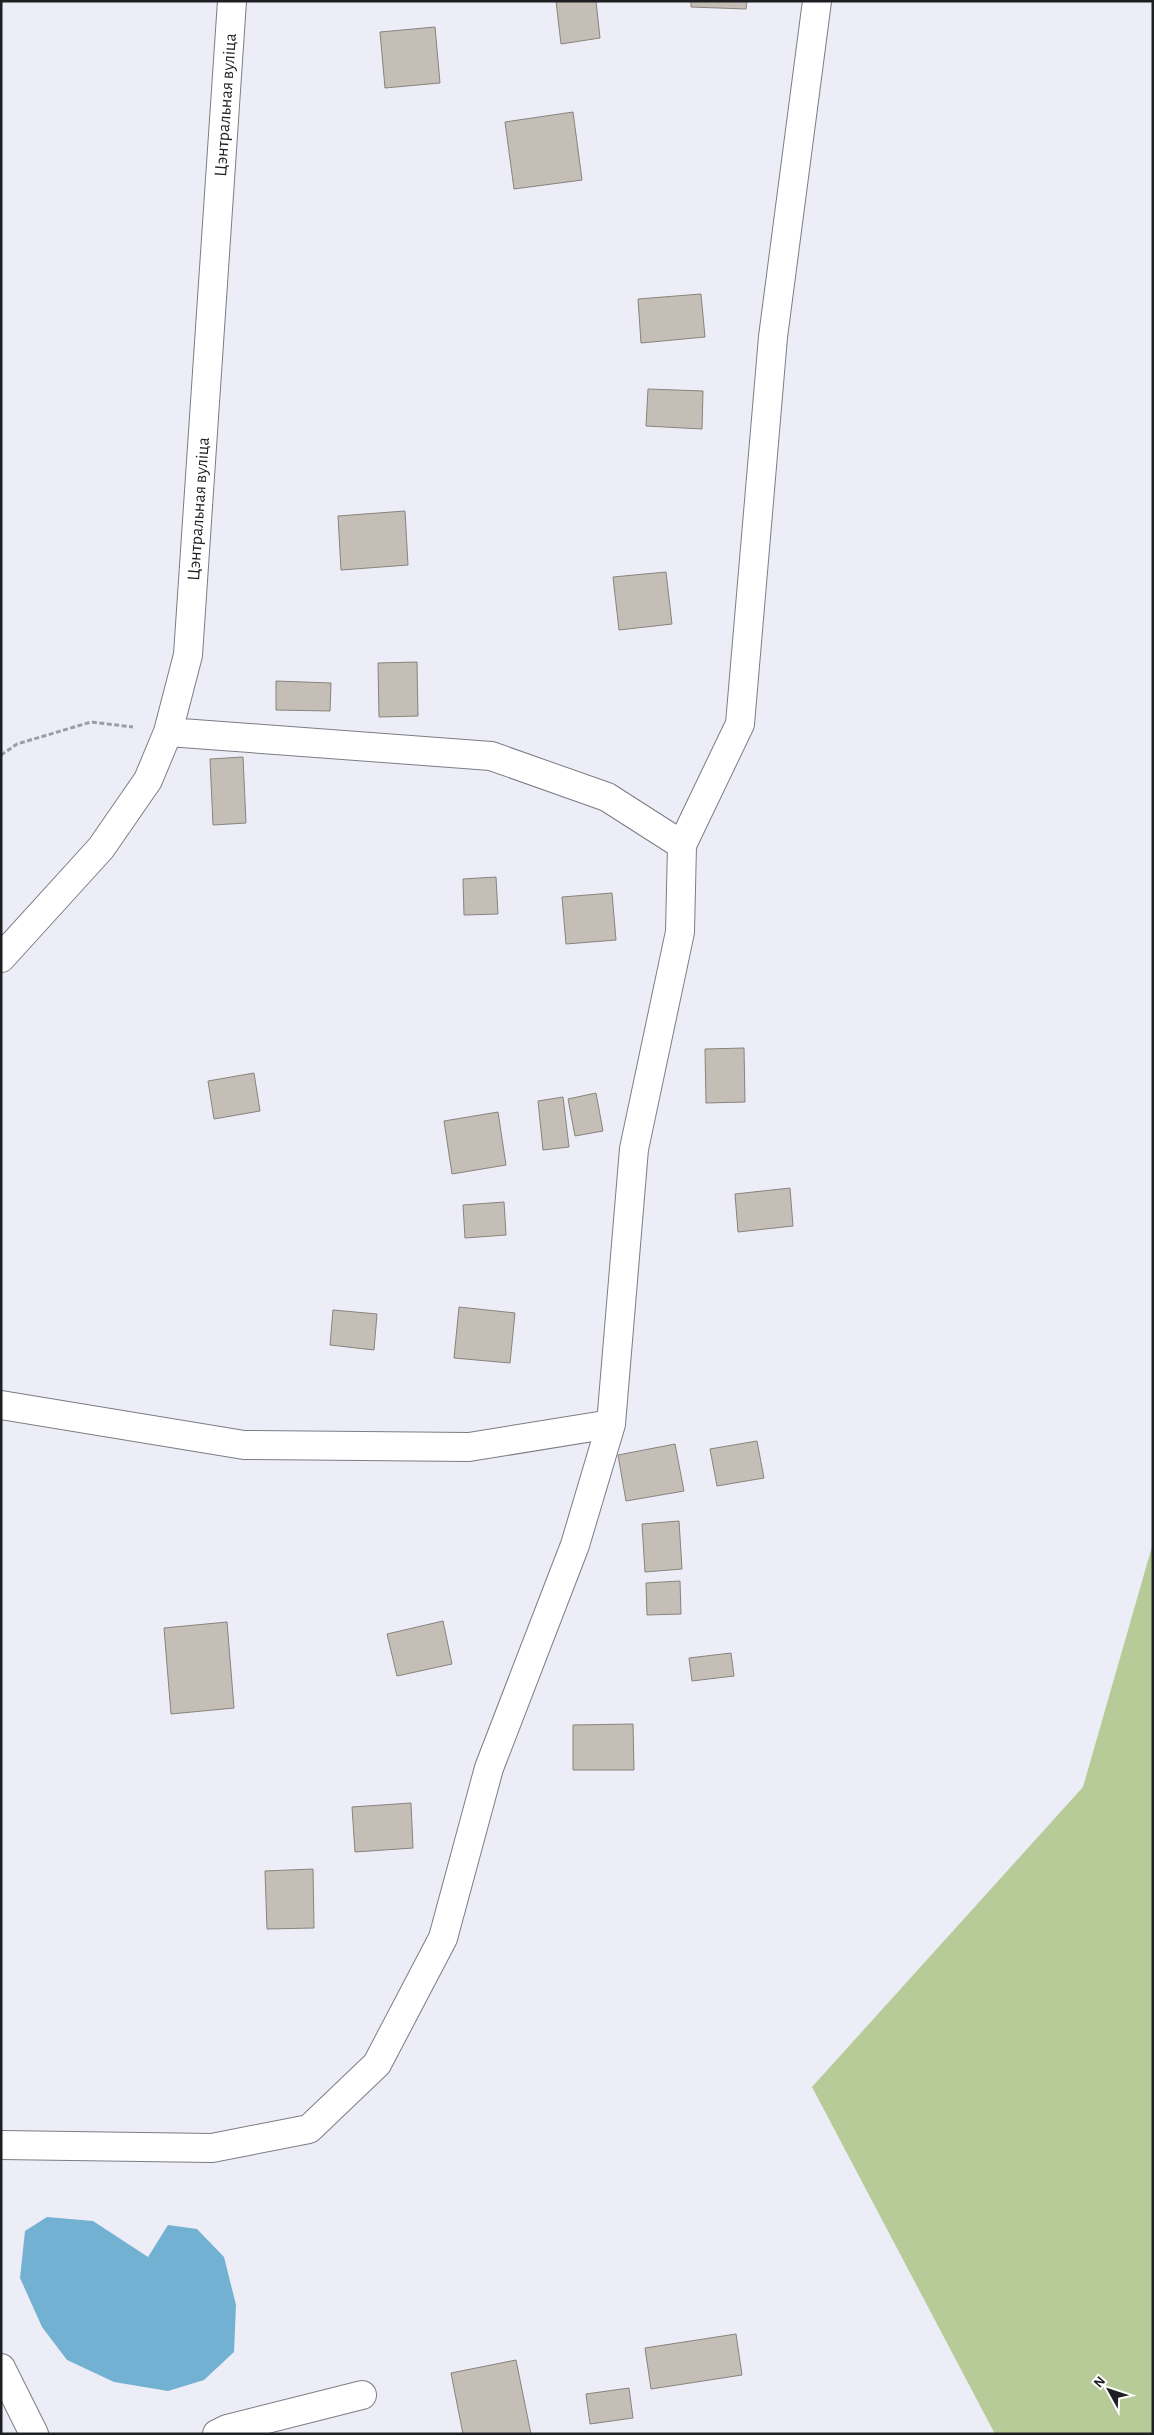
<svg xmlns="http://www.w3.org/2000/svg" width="1154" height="2435" font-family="'Alegreya Sans',sans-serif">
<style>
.green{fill:#b6cb97}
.water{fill:#73b1d2}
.building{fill:#c4beb6;stroke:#88837c}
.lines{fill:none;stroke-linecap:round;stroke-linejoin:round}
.minor-casing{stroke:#7c7c85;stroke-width:30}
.path{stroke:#9c9da4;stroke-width:3;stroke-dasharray:5 2.5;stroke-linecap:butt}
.minor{stroke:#fff;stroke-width:28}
.labels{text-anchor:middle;stroke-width:4;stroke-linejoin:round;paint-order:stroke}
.street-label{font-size:18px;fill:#1e1f22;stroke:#fff}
</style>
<rect width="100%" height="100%" fill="#ecedf6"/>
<!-- green -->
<path class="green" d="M 1153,1543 L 1153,2434 L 995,2434 L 812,2087 L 1083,1787 Z"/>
<!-- water -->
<path class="water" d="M 47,2217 L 93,2221 L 148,2257 L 168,2225 L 197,2229 L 224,2257 L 236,2305 L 234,2352 L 204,2380 L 168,2391 L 114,2382 L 67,2360 L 42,2327 L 20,2278 L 25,2231 Z"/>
<!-- building -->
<path class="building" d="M 556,1 L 596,1 L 600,38 L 561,44 Z
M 691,1 L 747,1 L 746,9 L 691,7 Z
M 435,27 L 440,83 L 385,88 L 380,32 Z
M 573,112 L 582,180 L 514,189 L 505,122 Z
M 701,294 L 705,337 L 641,343 L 638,299 Z
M 648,389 L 703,391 L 702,429 L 646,426 Z
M 405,511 L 408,565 L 341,570 L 338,516 Z
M 666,572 L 672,624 L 619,630 L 613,577 Z
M 417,662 L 418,716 L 379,717 L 378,663 Z
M 276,681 L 331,683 L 330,711 L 276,710 Z
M 243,757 L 246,823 L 213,825 L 210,759 Z
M 496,877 L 498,914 L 464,915 L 463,879 Z
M 612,893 L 616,940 L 566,944 L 562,897 Z
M 744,1048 L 745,1102 L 706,1103 L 705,1049 Z
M 254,1073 L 260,1111 L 214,1119 L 208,1081 Z
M 596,1093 L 603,1131 L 575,1136 L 568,1099 Z
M 563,1097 L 569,1147 L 543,1150 L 538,1101 Z
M 498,1112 L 506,1165 L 452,1174 L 444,1121 Z
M 790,1188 L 793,1226 L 738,1232 L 735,1194 Z
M 504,1202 L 506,1235 L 465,1238 L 463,1205 Z
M 459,1307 L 515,1313 L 510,1363 L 454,1358 Z
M 333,1310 L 377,1314 L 374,1350 L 330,1345 Z
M 757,1441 L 764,1478 L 717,1486 L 710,1449 Z
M 675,1444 L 684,1491 L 626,1501 L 618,1455 Z
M 679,1521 L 682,1569 L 645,1572 L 642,1524 Z
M 680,1581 L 681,1614 L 647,1615 L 646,1583 Z
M 443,1621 L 452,1664 L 397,1676 L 387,1634 Z
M 227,1622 L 234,1708 L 171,1714 L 164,1628 Z
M 731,1653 L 734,1676 L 692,1681 L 689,1658 Z
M 633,1724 L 634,1770 L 573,1770 L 573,1725 Z
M 411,1803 L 413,1848 L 355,1852 L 352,1807 Z
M 313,1869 L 314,1928 L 267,1929 L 265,1871 Z
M 736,2334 L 742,2375 L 651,2389 L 645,2348 Z
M 516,2360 L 531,2434 L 463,2434 L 451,2373 Z
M 629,2388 L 633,2418 L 590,2424 L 586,2394 Z"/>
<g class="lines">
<!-- minor casing -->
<g class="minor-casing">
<path id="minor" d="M 168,732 L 491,756 L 607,797 L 682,845
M 1,958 L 101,848 L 148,780 L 168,732 L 188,655 L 232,1
M 1,1405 L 244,1445 L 469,1447 L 611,1424
M 1,2145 L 212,2148 L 309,2129 L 377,2064 L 443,1938 L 489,1768 L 575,1545 L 611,1424 L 634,1149 L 680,932 L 682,845 L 740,724 L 773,337 L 817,1
M 1,2368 L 34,2434
M 217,2434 L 227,2429 L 362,2395"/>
</g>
<!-- path -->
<path class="path" d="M 1,755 L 17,744 L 91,722 L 133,727"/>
<!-- minor -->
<use href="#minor" class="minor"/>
</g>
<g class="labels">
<!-- street labels -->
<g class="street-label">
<text transform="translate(225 105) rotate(-86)" y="6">Цэнтральная вуліца</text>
<text transform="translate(198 509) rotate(-86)" y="6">Цэнтральная вуліца</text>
</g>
</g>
<!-- border -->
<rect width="1154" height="2435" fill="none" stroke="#1e1f22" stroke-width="5"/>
<!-- north arrow -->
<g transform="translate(1109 2390) rotate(310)" stroke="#ffffff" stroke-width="4" paint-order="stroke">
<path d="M0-4L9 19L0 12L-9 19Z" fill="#1e1f22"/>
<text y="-8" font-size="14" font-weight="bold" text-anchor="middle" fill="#1e1f22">N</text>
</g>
</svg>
